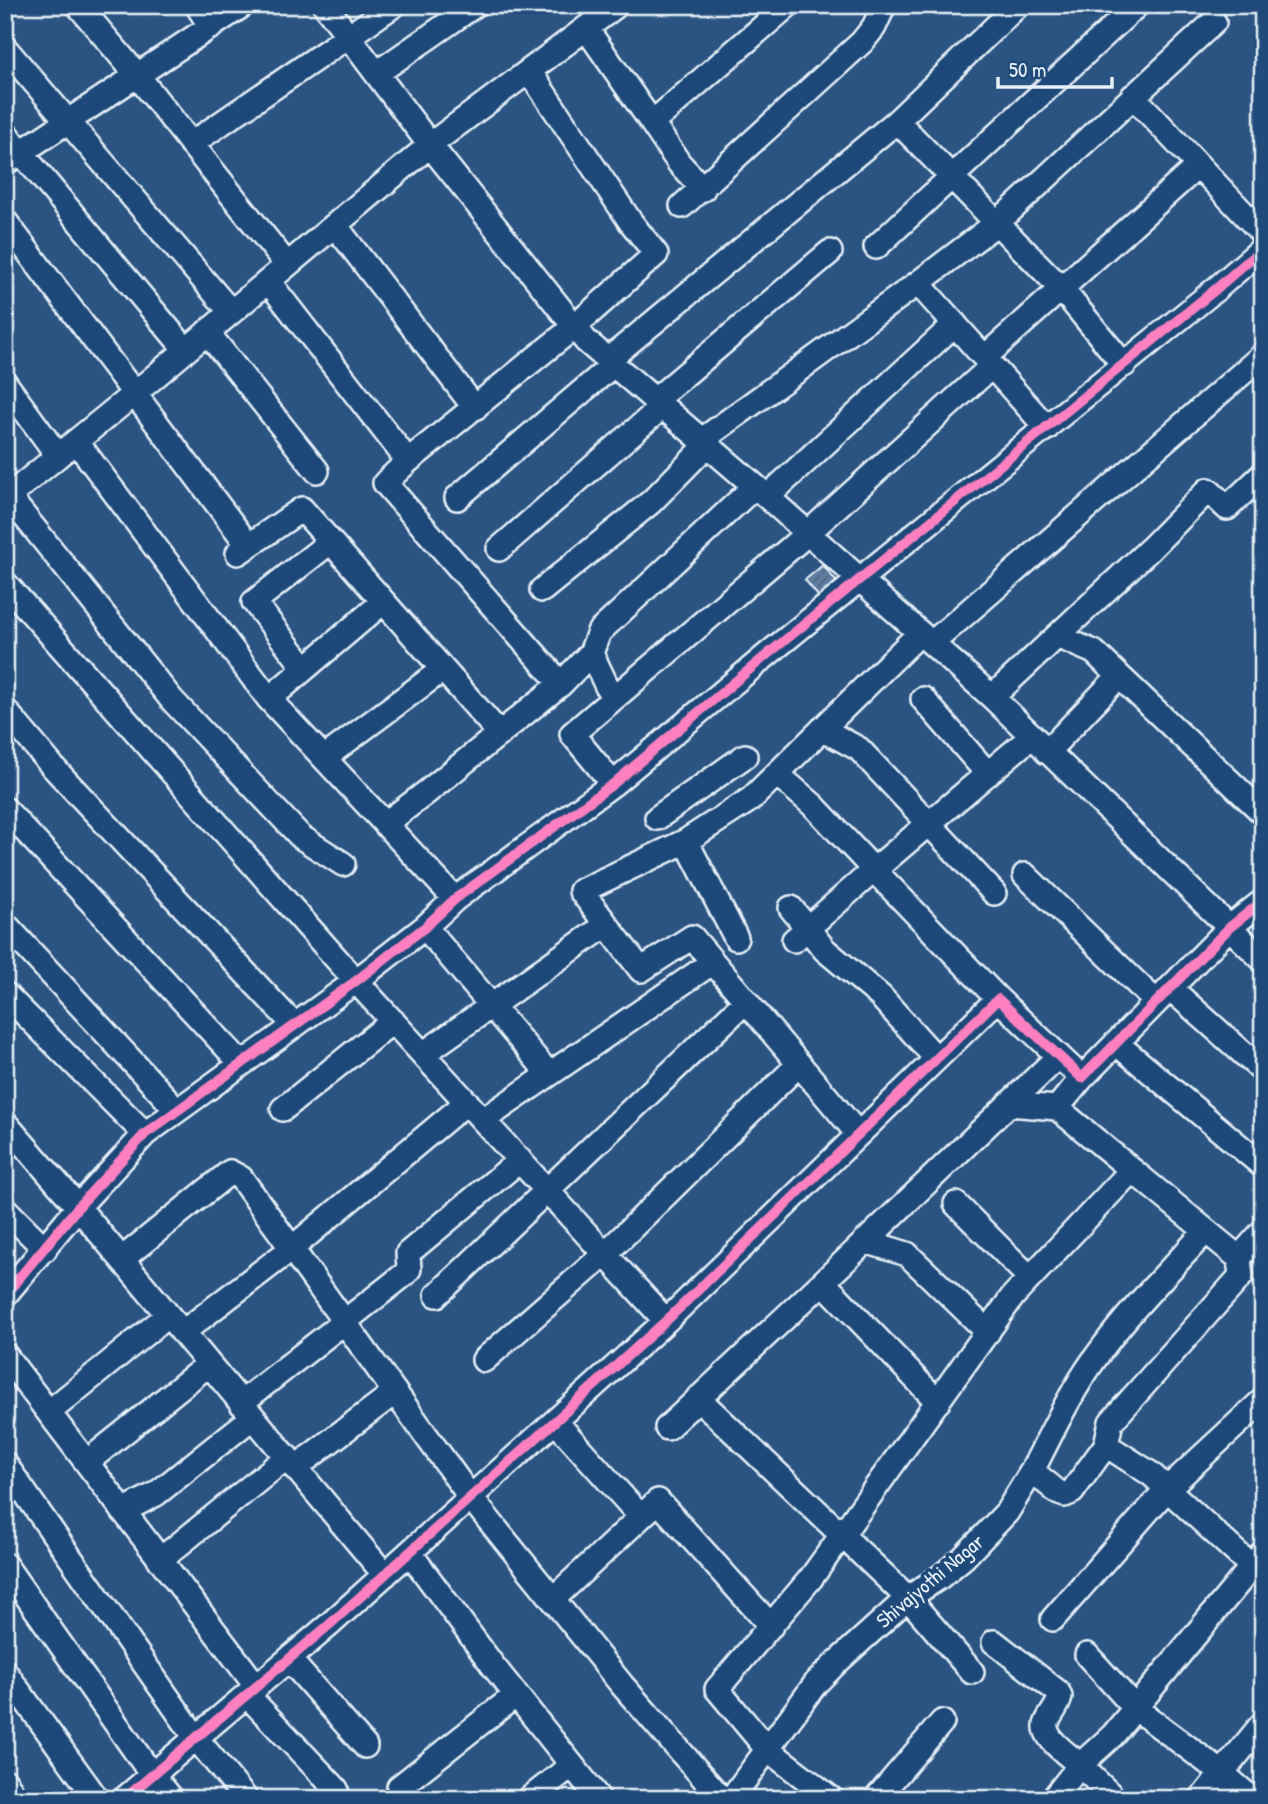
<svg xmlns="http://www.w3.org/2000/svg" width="1268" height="1804" font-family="'Patrick Hand',sans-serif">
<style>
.building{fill:url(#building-hatch);stroke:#e8f1f8;stroke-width:2}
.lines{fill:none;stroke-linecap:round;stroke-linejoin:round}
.minor-casing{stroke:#e8f1f8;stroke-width:28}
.minor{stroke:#1f4a7a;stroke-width:23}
.cycleway-casing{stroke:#1f4a7a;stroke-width:15}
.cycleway{stroke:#ff80c0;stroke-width:10}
.labels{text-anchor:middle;stroke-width:7;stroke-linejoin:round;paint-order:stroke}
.street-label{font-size:21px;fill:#e8f1f8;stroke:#1f4a7a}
</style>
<defs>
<pattern id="building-hatch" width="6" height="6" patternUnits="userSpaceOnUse" patternTransform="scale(1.75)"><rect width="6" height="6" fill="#5d7da1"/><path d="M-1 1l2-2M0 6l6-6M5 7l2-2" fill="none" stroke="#53657a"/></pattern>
</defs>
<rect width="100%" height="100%" fill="#2b5482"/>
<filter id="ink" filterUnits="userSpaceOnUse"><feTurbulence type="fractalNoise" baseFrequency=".0143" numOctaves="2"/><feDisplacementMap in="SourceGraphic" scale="14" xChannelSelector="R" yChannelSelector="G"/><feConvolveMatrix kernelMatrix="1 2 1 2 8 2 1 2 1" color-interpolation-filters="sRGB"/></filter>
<g filter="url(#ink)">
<!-- building -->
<path class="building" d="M 823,565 L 840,586 L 822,601 L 805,580 Z"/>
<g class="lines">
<!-- minor casing -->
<g class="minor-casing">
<path id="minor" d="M 78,5 L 137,75 L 287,265
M 197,5 L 211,27
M 325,5 L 430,145 L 586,341 L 755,486 L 992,697 L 1263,960
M 586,28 L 652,123 L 788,5
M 5,48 L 231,312
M 529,71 L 630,221 L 656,254 L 574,327 L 408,461 L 385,483 L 561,684
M 377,73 L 475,5
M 1133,96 L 1263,234
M 897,121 L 997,223 L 1214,22
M 652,123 L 679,163 L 703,189
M 5,133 L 186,350
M 191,144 L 394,5
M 5,163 L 243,5
M 682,206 L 862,42 L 874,27 L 884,5
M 5,221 L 248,545
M 335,225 L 475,408
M 876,247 L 1137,5
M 268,281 L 408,461
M 918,283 L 1047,428
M 207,332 L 317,471
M 985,357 L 1198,166
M 608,360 L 897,121 L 1018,5
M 5,383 L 58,456
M 655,400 L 830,252
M 702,440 L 918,283 L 997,223 L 1060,287 L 1124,365
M 76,441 L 269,699 L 455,899
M 9,497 L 172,700 L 301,837 L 343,864
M 767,497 L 955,324
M 457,498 L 613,365
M 5,499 L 134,394 L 430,145 L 617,5
M 499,549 L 662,407
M 238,553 L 302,509 L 500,734
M 5,583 L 356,981 L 666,1321
M 542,590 L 651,502 L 707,445
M 1057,636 L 1094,652 L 1263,813
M 932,643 L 1263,355
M 591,653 L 613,699
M 305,668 L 254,602 L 330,542
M 992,697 L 1151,548 L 1208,490 L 1227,508 L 1263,474
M 269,699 L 383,602
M 923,699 L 988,774
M 5,710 L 53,767 L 294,1025
M 822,729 L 859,749 L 994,893
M 1047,752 L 1119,676
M 324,758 L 442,670
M 777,774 L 814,806 L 874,870 L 794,940
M 613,784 L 572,734 L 808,533 L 992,366
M 5,809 L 241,1063
M 657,818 L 745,756
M 385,824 L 427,792 L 561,684 L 591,653 L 599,632 L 755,486
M 686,841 L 736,938
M 1025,875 L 1156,1002
M 791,908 L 825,950 L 880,996 L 936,1058
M 5,924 L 177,1110
M 425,927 L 549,1074
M 1170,988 L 1263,1071
M 5,994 L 145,1134
M 998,999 L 874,870 L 1031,737
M 1116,1043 L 1263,1166
M 423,1054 L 606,925
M 1009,1104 L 1057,1108
M 283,1109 L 393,1021
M 483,1120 L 713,962
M 5,1123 L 78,1207 L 385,1575
M 858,1134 L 692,937 L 641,970 L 581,891 L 686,841 L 751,799 L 920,633
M 956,1204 L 1030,1278
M 5,1209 L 45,1249
M 865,1241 L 907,1254 L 988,1332
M 1239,1258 L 1263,1231
M 122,1259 L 230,1172 L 241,1178 L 471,1498 L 622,1685 L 722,1799
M 5,1295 L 78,1207 L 145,1134 L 356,981 L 425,927 L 455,899 L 613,784 L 768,654 L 1216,289 L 1263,248
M 437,1295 L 746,1001
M 183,1332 L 291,1249 L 467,1102
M 5,1355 L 257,1687
M 484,1360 L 605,1254 L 799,1064
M 698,1398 L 908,1598 L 972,1672
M 938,1402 L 823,1282 L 1059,1056
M 241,1403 L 405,1274 L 409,1269 L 408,1253 L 520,1160
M 49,1412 L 168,1315
M 556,1422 L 641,1517
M 667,1428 L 823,1282
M 1106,1445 L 1111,1422 L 1241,1276 L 1239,1258 L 1132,1170
M 87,1462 L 209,1364
M 5,1464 L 196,1738 L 246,1799
M 295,1468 L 395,1392
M 1032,1471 C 1052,1432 1070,1393 1096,1357 C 1128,1312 1168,1272 1206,1231
M 123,1511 L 156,1494 L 253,1417
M 410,1553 L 494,1667 L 599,1799
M 160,1560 L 287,1457
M 5,1565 L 152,1775 L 172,1799
M 553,1599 L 658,1501 L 771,1626
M 1053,1619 L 1167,1489 L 1263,1400
M 994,1642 L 1058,1692 L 1060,1697 C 1058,1707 1051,1713 1047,1722 C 1040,1737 1070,1756 1080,1765 L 1053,1799
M 1087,1655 L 1135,1708 L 1222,1773 L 1252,1799
M 289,1659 L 365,1746
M 5,1672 L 97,1799
M 247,1695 L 336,1789
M 5,1781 L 16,1799
M 399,1787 L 516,1695
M 124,1799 L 329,1625 L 666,1321 L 998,999 L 1082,1078 L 1230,927 L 1263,901
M 529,1799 L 572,1765
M 731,1799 L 816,1683 L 836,1663 L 908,1598 L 940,1577 L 963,1558 L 1007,1512 L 1032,1471 L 1059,1493 L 1065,1495 L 1072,1492 L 1106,1445 L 1151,1474 L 1263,1577
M 832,1799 L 767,1749 L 717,1689 L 811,1578 L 1013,1296 L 1132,1170 L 1057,1108 L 1082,1078
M 876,1799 L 942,1722
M 1115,1799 L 1080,1765 L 1113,1735 L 1263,1553
M 1201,1799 L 1263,1723"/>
</g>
<!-- minor -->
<use href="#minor" class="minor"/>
<!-- cycleway casing -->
<g class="cycleway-casing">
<path id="cycleway" d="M 5,1295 L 78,1207 L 145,1134 L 356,981 L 425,927 L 455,899 L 613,784 L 768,654 L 1216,289 L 1263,248
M 124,1799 L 329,1625 L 666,1321 L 998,999 L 1082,1078 L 1230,927 L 1263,901"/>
</g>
<!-- cycleway -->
<use href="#cycleway" class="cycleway"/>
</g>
</g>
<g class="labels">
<!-- street labels -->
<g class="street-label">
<text transform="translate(930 1581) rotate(-40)" y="7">Shivajyothi Nagar</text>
</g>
</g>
<!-- margin -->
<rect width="1268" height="1804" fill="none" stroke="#1f4a7a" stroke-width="28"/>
<rect x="14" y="14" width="1240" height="1776" fill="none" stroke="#e8f1f8" stroke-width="2.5" filter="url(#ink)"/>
<!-- scale -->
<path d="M998 77v10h114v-10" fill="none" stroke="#e8f1f8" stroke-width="3.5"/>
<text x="1009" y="77" font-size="21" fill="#e8f1f8" stroke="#1f4a7a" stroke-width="5" paint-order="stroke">50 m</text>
</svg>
